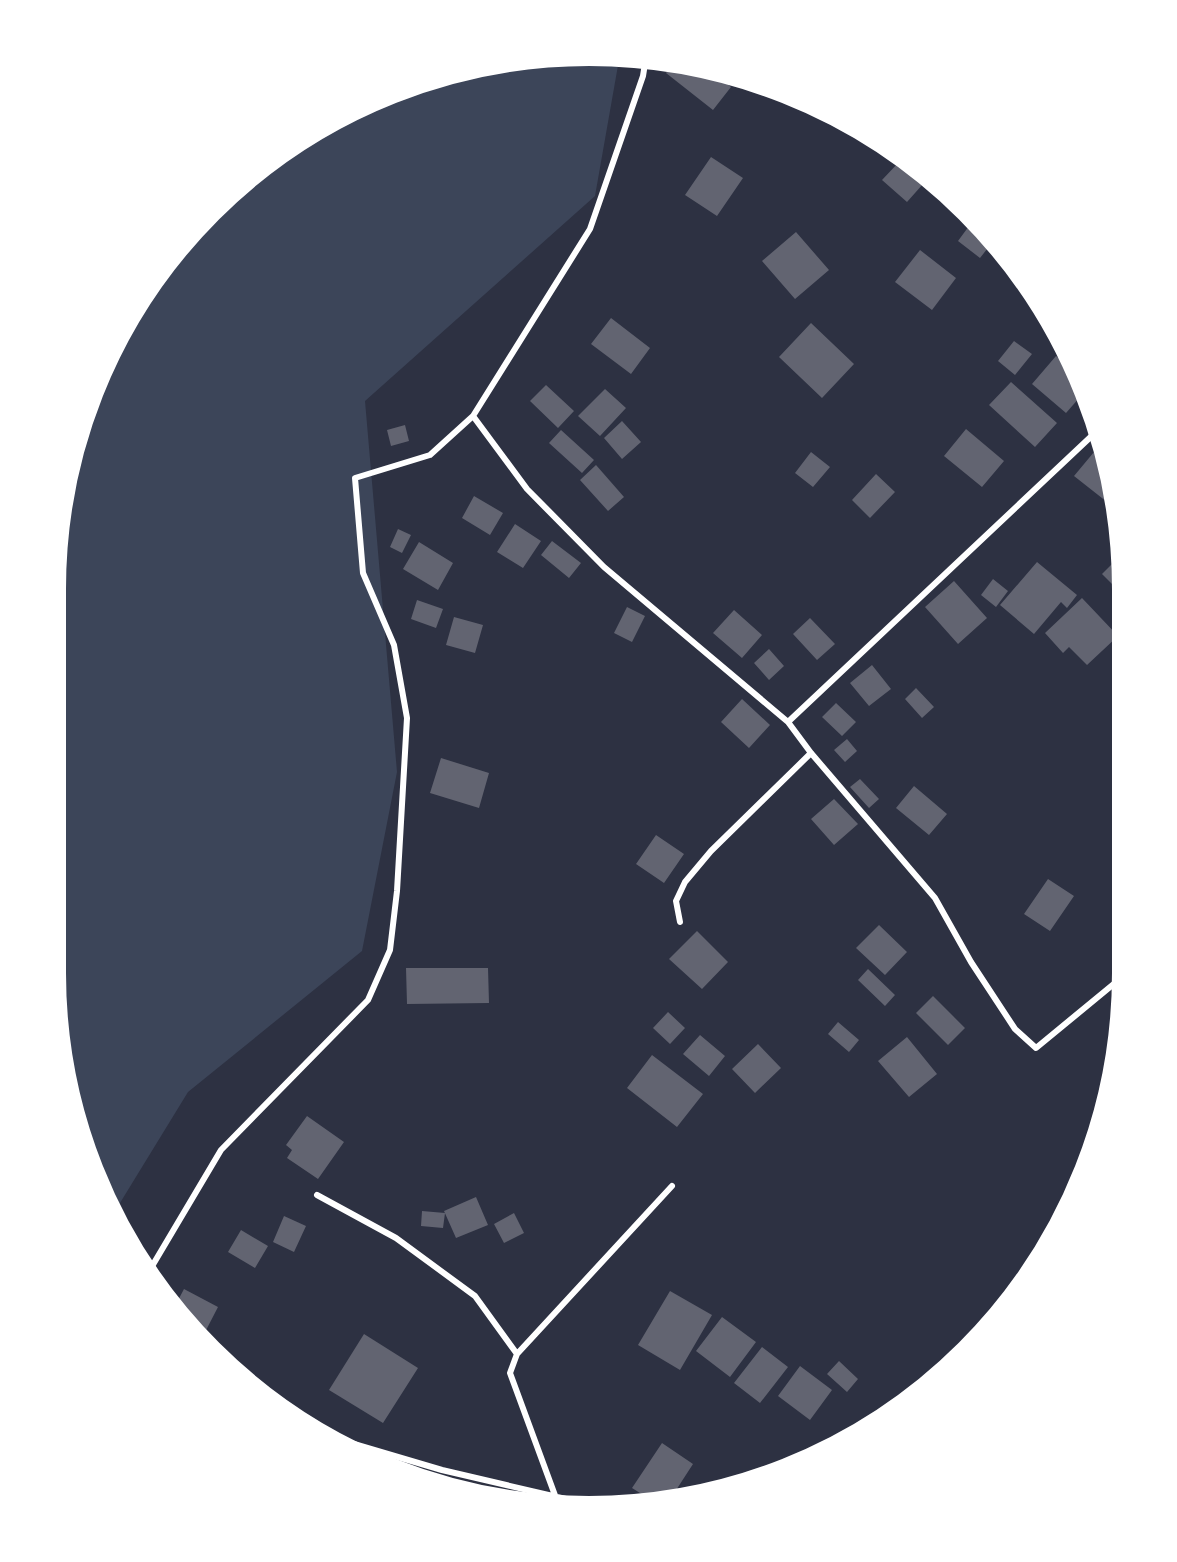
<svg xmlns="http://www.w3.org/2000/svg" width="1177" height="1562" font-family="Commissioner,sans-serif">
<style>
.green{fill:#3c4559}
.building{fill:#626471}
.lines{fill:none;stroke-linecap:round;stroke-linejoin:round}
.minor{stroke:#fff;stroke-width:6}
.rim{fill:none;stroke:#fff;stroke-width:8}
</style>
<rect width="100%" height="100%" fill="#2d3142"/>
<!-- green -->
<path class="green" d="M 588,51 L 620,54 L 595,196 L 365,401 L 397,772 L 362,951 L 188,1092 L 112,1216 L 69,1113 L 51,973 L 52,554 L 69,449 L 107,350 L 162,262 L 290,142 L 382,92 L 483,61 Z"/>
<!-- building -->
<path class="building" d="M 676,60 L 703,64 L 731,87 L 713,110 L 666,73 Z
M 856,125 L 887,141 L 889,143 L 883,150 Z
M 711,157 L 743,178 L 717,216 L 685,195 Z
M 899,162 L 923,184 L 907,202 L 882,180 Z
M 969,226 L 991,244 L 980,258 L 958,241 Z
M 796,232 L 829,270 L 795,299 L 762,261 Z
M 920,250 L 956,278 L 932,310 L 895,282 Z
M 611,318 L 650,348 L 631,374 L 591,344 Z
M 811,323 L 854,364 L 822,398 L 779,357 Z
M 1014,341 L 1032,354 L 1015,375 L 998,361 Z
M 1056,356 L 1083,378 L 1087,389 L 1066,413 L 1032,384 Z
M 1011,382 L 1057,423 L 1035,447 L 989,405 Z
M 546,385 L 574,411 L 558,428 L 530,401 Z
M 605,389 L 626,408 L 600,436 L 578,416 Z
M 622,421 L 641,442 L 622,459 L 604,438 Z
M 405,425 L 409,441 L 391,446 L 387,430 Z
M 966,429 L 1004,461 L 982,487 L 944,456 Z
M 561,430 L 594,460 L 582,473 L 549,443 Z
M 811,452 L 830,467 L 813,487 L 795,473 Z
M 1094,452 L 1106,461 L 1114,493 L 1107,502 L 1074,476 Z
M 596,465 L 624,497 L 608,511 L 580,480 Z
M 876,474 L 895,492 L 870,518 L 852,500 Z
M 474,496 L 503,513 L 490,535 L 462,518 Z
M 515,524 L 541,541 L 523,568 L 497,552 Z
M 398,529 L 411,535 L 402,553 L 390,547 Z
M 552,541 L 581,563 L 569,578 L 541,555 Z
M 419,542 L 453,563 L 438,590 L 403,569 Z
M 1120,556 L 1121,558 L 1121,593 L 1102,574 Z
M 1037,562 L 1077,595 L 1067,608 L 1061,602 L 1034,634 L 1000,605 Z
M 993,579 L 1008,591 L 996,607 L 981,595 Z
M 954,581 L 987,618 L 958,644 L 925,607 Z
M 1082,598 L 1118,636 L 1087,665 L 1069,647 L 1063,653 L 1045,633 Z
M 417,600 L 443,609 L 436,628 L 411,619 Z
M 627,607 L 645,616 L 632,642 L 614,633 Z
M 734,610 L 762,635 L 742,658 L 713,633 Z
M 454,617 L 483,625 L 475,653 L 446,645 Z
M 810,618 L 835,644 L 817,660 L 793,634 Z
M 769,649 L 784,666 L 769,680 L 754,663 Z
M 872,665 L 891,689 L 869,706 L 850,683 Z
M 916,688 L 934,707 L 922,718 L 905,699 Z
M 742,699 L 770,725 L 749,748 L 721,722 Z
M 836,703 L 856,722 L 842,736 L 822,717 Z
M 847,739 L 857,751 L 845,762 L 834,750 Z
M 441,758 L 489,773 L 479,808 L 430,793 Z
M 860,779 L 879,799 L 869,808 L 850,787 Z
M 914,786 L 947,814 L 929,835 L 896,808 Z
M 834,799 L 858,824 L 834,845 L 811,819 Z
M 656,835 L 684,854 L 664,883 L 636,864 Z
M 1048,879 L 1074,896 L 1050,931 L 1024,914 Z
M 879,925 L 907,952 L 885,975 L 856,948 Z
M 697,931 L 728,962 L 702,989 L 669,959 Z
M 406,968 L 488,968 L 489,1003 L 407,1004 Z
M 868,969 L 895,995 L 885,1006 L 858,980 Z
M 933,996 L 965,1028 L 948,1045 L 916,1013 Z
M 668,1012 L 685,1028 L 670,1044 L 653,1028 Z
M 838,1022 L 859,1040 L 849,1052 L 828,1034 Z
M 700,1035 L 725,1056 L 709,1076 L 683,1054 Z
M 907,1037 L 937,1074 L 909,1097 L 878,1061 Z
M 758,1044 L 781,1068 L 755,1093 L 732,1069 Z
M 652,1055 L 703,1094 L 677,1127 L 627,1088 Z
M 307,1116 L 344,1142 L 318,1179 L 287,1158 L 292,1150 L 286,1145 Z
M 476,1197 L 488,1225 L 456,1238 L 444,1211 Z
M 422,1211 L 445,1213 L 443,1228 L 421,1226 Z
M 514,1213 L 524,1233 L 504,1243 L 494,1224 Z
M 284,1216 L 306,1226 L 294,1252 L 273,1242 Z
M 241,1230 L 268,1246 L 255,1268 L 228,1252 Z
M 184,1289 L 218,1307 L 202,1338 L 175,1306 Z
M 670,1291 L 712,1315 L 680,1370 L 638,1345 Z
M 722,1317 L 756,1342 L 730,1377 L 696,1351 Z
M 364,1334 L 418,1368 L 383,1423 L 329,1390 Z
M 762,1347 L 788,1367 L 760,1403 L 734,1383 Z
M 839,1361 L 858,1379 L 847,1392 L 827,1374 Z
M 800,1366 L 832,1390 L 810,1420 L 778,1396 Z
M 662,1443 L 693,1464 L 669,1501 L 656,1503 L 632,1488 Z"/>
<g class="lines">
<!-- minor -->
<path class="minor" d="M 473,416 L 527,489 L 604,567 L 788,722 L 811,753 L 935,898 L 971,962 L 1015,1029 L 1036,1048 L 1121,978
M 788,722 L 1098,430
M 680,922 L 676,901 L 685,882 L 711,851 L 811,753
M 317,1195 L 396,1238 L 475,1296 L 517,1354
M 148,1273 L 221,1150 L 368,1000 L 390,950 L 397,891 L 407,718 L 394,645 L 363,573 L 355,478 L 430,455 L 473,416 L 590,229 L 643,76 L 646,57
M 311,1429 L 337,1439 L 442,1470 L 570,1500 L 587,1507
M 556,1498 L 510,1373 L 517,1354 L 672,1186"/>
</g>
<!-- crop -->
<path d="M0 0H1177V1562H0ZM589 62H589A527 527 0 0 1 1116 589V973A527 527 0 0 1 589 1500H589A527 527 0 0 1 62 973V589A527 527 0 0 1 589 62Z" fill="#fff" fill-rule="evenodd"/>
<path class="rim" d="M589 62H589A527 527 0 0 1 1116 589V973A527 527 0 0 1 589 1500H589A527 527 0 0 1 62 973V589A527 527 0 0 1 589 62Z"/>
</svg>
